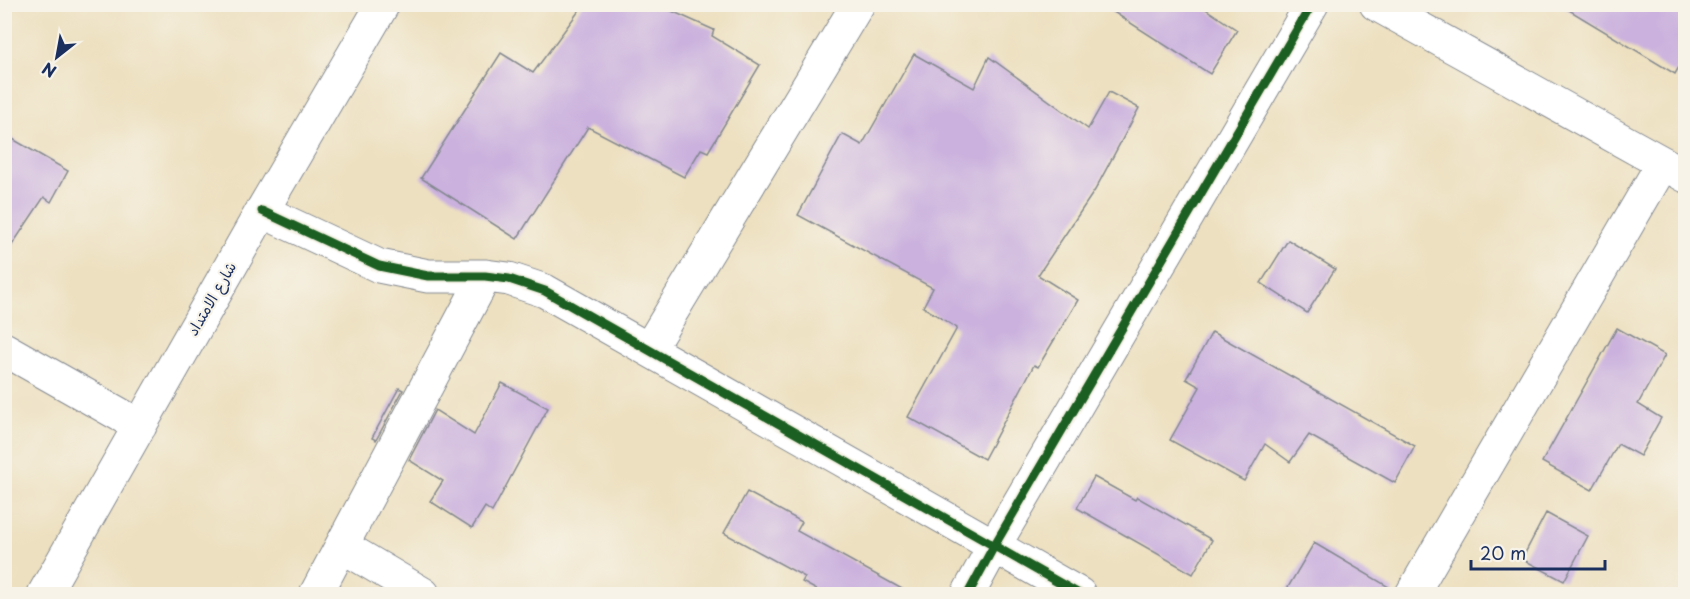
<svg xmlns="http://www.w3.org/2000/svg" width="1690" height="599" font-family="'Playpen Sans','Playpen Sans Arabic',sans-serif">
<style>
.building{fill:#cab1de}
.lines{fill:none;stroke-linecap:round;stroke-linejoin:round}
.minor-casing{stroke:#84888f;stroke-width:35}
.minor{stroke:#fff;stroke-width:33}
.cycleway-casing{stroke:#f7f3e8;stroke-width:13}
.cycleway{stroke:#1b5e20;stroke-width:9}
.labels{text-anchor:middle;stroke-width:4.5;stroke-linejoin:round;paint-order:stroke}
.street-label{font-size:15px;fill:#1b2f5e;stroke:#f7f3e8}
</style>
<rect width="100%" height="100%" fill="#f7f3e8"/>
<filter id="ink" filterUnits="userSpaceOnUse"><feTurbulence type="fractalNoise" baseFrequency=".0167" numOctaves="2"/><feDisplacementMap in="SourceGraphic" scale="12" xChannelSelector="R" yChannelSelector="G"/><feConvolveMatrix kernelMatrix="1 2 1 2 8 2 1 2 1" color-interpolation-filters="sRGB"/></filter>
<filter id="wash" filterUnits="userSpaceOnUse"><feTurbulence type="fractalNoise" baseFrequency=".008" numOctaves="4" result="noise"/><feDisplacementMap in="SourceGraphic" scale="24" xChannelSelector="R" yChannelSelector="G"/><feGaussianBlur stdDeviation="1.35" result="paint"/><feColorMatrix in="noise" values="0 0 0 0 0 0 0 0 0 0 0 0 0 0 0 0 0 1.4 0 .05"/><feComposite in="paint" operator="in"/></filter>
<g filter="url(#wash)">
<rect width="100%" height="100%" fill="#ede0c0"/>
<g id="blocks">
<!-- building -->
<path class="building" d="M 584,4 L 656,4 L 714,30 L 712,36 L 760,65 L 708,152 L 701,149 L 684,177 L 588,127 L 517,239 L 421,178 L 501,53 L 533,73 Z
M 1101,4 L 1198,4 L 1237,30 L 1210,74 Z
M 1559,4 L 1686,4 L 1686,55 L 1675,74 Z
M 914,54 L 974,88 L 989,57 L 1088,129 L 1109,92 L 1139,108 L 1095,190 L 1038,275 L 1078,300 L 1038,367 L 1034,365 L 984,459 L 908,417 L 957,328 L 923,307 L 933,288 L 798,215 L 842,134 L 862,145 Z
M 4,134 L 68,171 L 51,202 L 44,197 L 4,257 Z
M 1288,240 L 1335,269 L 1307,313 L 1261,283 Z
M 1617,328 L 1665,355 L 1638,404 L 1661,418 L 1640,456 L 1618,444 L 1592,490 L 1542,462 Z
M 1212,332 L 1415,446 L 1395,483 L 1309,435 L 1290,462 L 1265,444 L 1244,481 L 1170,440 L 1200,387 L 1186,379 Z
M 502,383 L 548,408 L 492,512 L 485,507 L 472,528 L 430,501 L 443,481 L 409,460 L 435,410 L 474,435 Z
M 399,388 L 403,390 L 376,440 L 372,438 Z
M 1094,477 L 1135,500 L 1137,497 L 1212,540 L 1193,574 L 1077,508 Z
M 747,492 L 802,522 L 797,531 L 911,594 L 824,594 L 802,582 L 805,577 L 724,533 Z
M 1546,513 L 1588,536 L 1564,581 L 1522,559 Z
M 1314,543 L 1394,590 L 1393,594 L 1284,594 Z"/>
</g>
</g>
<g filter="url(#ink)">
<use href="#blocks" fill-opacity="0" stroke="#84888f" stroke-width="1.5"/>
<g class="lines">
<!-- minor casing -->
<g class="minor-casing">
<path id="minor" d="M 1376,4 L 1686,176
M 262,211 L 379,266 L 428,276 L 485,276 L 509,279 L 545,291 L 1079,594
M 4,349 L 140,426
M 649,349 L 858,4
M 342,546 L 423,594
M 44,594 L 262,211 L 383,4
M 316,594 L 485,276
M 968,594 L 994,546 L 1312,4
M 1412,594 L 1663,163"/>
</g>
<!-- minor -->
<use href="#minor" class="minor"/>
<!-- cycleway casing -->
<g class="cycleway-casing">
<path id="cycleway" d="M 262,211 L 379,266 L 428,276 L 485,276 L 509,279 L 545,291 L 1079,594
M 968,594 L 994,546 L 1312,4"/>
</g>
<!-- cycleway -->
<use href="#cycleway" class="cycleway"/>
</g>
</g>
<g class="labels">
<!-- street labels -->
<g class="street-label">
<text transform="translate(212 299) rotate(-60)" y="5">شارع الامتداد</text>
</g>
</g>
<!-- margin -->
<rect width="1690" height="599" fill="none" stroke="#f7f3e8" stroke-width="24"/>
<!-- north arrow -->
<g transform="translate(57 57) rotate(211)" stroke="#f7f3e8" stroke-width="4.5" paint-order="stroke">
<path d="M0-4.5L10 22L0 15L-10 22Z" fill="#1b2f5e"/>
<text y="-9" font-size="16" font-weight="bold" text-anchor="middle" fill="#1b2f5e">N</text>
</g>
<!-- scale -->
<path d="M1471 560v9h134v-9" fill="none" stroke="#1b2f5e" stroke-width="3"/>
<text x="1480" y="560" font-size="18" fill="#1b2f5e" stroke="#f7f3e8" stroke-width="4.5" paint-order="stroke">20 m</text>
</svg>
